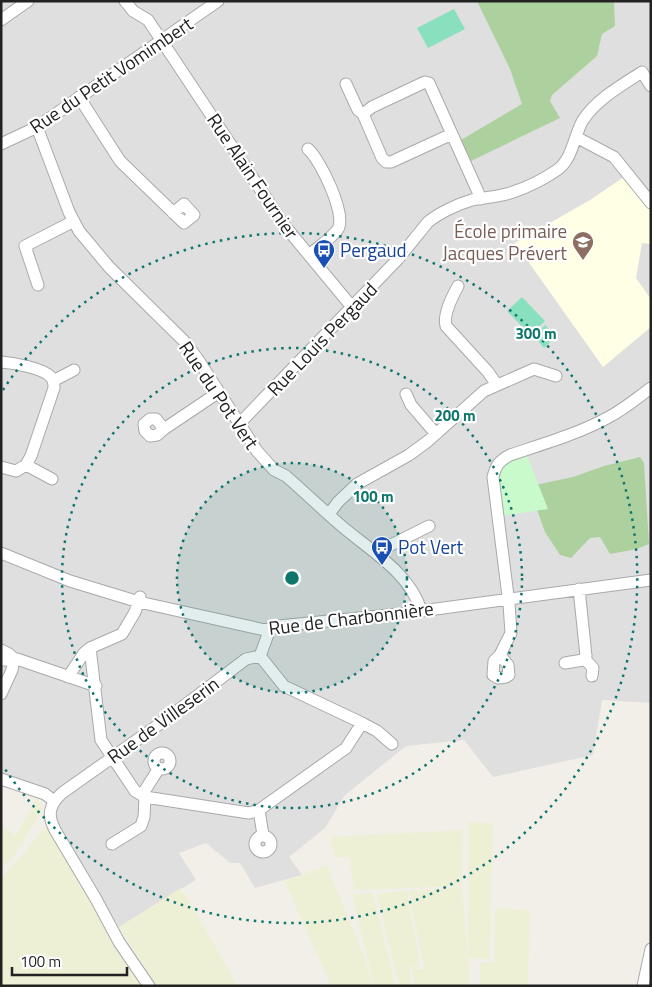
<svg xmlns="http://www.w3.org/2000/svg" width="652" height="987" font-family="'Titillium Web',sans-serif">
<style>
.residential{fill:#e0dfdf}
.education{fill:#ffffe5}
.farmland{fill:#eef0d5}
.forest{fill:#add19e}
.park{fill:#c8facc}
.pitch{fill:#88e0be}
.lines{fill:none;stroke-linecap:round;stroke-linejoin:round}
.minor-casing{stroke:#a9a9a9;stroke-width:13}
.minor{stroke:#fff;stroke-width:11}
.ring{fill:none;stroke:#0f766e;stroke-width:2.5;stroke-dasharray:2.5 5}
.labels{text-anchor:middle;stroke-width:4.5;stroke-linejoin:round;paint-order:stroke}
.street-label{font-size:19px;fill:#222;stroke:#fff}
.education-label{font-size:19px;fill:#785e54;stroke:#fff;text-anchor:end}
.transit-label{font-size:19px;fill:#164399;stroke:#fff;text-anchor:start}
.centre{fill:#0f766e;stroke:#fff;stroke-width:2.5}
.ring-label{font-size:15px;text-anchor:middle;font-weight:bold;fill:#0f766e;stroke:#fff;stroke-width:4.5;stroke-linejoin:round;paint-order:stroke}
</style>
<rect width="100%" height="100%" fill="#f2efe9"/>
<!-- residential -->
<path class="residential" d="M 1,1 L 651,1 L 651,703 L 602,700 L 593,755 L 493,777 L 464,740 L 406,746 L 345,795 L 325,828 L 289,857 L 302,875 L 255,888 L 240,863 L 230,863 L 206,843 L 179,853 L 196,880 L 119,927 L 56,822 L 52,790 L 1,773 Z"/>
<!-- education -->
<path class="education" d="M 624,177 L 651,210 L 651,244 L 642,243 L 636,278 L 651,299 L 651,327 L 603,367 L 515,243 L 590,200 Z"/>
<!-- farmland -->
<path class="farmland" d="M 37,798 L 43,809 L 14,856 L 1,869 L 1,826 L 16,835 Z
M 468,822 L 493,823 L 490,959 L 468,958 Z
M 46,826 L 120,947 L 145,986 L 1,986 L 1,878 L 21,857 Z
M 463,830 L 462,886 L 354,890 L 349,857 L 335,857 L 330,837 Z
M 327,865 L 367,964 L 372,986 L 331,986 L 284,880 L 302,875 Z
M 462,887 L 470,986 L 415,986 L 412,969 L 424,969 L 409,891 Z
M 181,888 L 206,929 L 237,986 L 157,986 L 119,927 Z
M 407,891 L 420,967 L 409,967 L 412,986 L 399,986 L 377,894 Z
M 373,893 L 395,986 L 374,986 L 352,894 Z
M 495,908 L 530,910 L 528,986 L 480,986 L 480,963 L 494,962 Z"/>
<!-- forest -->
<path class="forest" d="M 477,1 L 614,1 L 615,26 L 602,34 L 597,56 L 552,95 L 550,101 L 560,118 L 471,161 L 461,140 L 522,104 L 510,69 Z
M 640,457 L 644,463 L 649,544 L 637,549 L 610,554 L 600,537 L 590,538 L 571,558 L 560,555 L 545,532 L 530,490 L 535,485 L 573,477 L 604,466 Z"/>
<!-- park -->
<path class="park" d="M 526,453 L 548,509 L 502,516 L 497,478 L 504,461 Z"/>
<!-- pitch -->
<path class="pitch" d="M 454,9 L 465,29 L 428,48 L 417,28 Z
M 522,297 L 545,321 L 530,335 L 507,311 Z
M 545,325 L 556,336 L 544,348 L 534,336 Z"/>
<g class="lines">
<!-- minor casing -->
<g class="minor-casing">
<path id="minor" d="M 125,1 L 133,11 L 148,20 L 284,225 L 352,307
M 1,20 L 28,1
M 346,84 L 358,110 L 363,114 L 382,158 L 386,162 L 391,162 L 452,134
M 79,97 L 120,161 L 184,223 L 194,215 L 184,204 L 173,213
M 363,114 L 372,107 L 425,82 L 429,83 L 478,192 L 480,199
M 37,127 L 69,212 L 79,231 L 109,267 L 186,343 L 199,361 L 257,451 L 274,470 L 286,476 C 303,491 320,507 337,522 C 367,549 408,570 421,610
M 576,137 L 614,157 L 651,203
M 1,144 L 37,127 L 218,1
M 308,149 C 320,159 347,215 338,229 C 332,238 317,248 309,255
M 38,285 L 25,246 L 74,221
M 458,286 C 452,297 443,314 446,326 L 488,372 L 497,385
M 1,362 C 13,363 43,368 51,377 C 54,380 54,384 54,388 L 31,456 L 26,465 L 16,471 L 1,467
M 53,381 L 74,370
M 406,394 L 411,405 L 436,434
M 239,424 L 398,259 L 428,222 C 439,213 458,204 472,200 C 486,197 500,197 513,192 C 528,187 544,179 557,170 C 573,159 574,135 583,120 C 597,99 622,85 642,72 L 651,86
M 164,429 L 157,435 L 150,436 L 145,431 L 144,424 L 150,419 L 156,419 L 164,429 L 219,392
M 26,465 L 52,479
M 329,514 L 338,502 L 357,484 L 409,455 L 428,441 L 484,391 L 534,369 L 556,376
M 1,553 L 70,581 L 139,602 L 265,630 L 278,626 L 399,614 L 651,580
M 378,555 L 385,548 L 429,526
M 140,597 L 135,612 L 122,634 L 90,648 L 101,740 L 135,791 L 145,797 L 249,813 L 259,810 L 346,748 L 362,723 L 284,686 L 260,656
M 1,650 L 9,654 L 14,659 L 12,670 L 1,694
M 500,655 L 508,665 L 509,675 L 506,677 L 498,678 L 493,675 L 494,661 L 500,655 L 511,633 L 509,604 L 493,477 C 496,465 499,461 510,455 C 543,444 578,434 609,417 C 624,409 637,398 651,388
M 260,656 L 270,629
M 584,658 L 593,668 L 592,676
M 1,660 L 17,659 L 96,686
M 565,663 L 583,660 L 586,656 L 579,589
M 68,677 L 84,653 L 90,648
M 362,723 L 377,731 L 392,744
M154 761a8 8 0 1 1 16 0a8 8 0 1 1-16 0Z
M 1,779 L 45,794 L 54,801
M 142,795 L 159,768
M 259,810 L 263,835
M255 844a8 8 0 1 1 16 0a8 8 0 1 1-16 0Z
M 112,844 L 141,826 L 144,817 L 145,797
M 149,986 L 119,942 L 96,899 L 55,830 C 47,815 49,805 62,793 L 168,718 L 246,659 L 260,656
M 643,986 L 651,949"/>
</g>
<!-- minor -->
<use href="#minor" class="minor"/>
</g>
<!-- distance rings -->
<circle cx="292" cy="578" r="115" fill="#0f766e" fill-opacity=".12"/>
<g class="ring">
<circle cx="292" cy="578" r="115"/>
<circle cx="292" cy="578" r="230"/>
<path d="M3 390A345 345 0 1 1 3 766"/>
</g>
<!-- icons -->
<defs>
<g id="school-pin" transform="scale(1.125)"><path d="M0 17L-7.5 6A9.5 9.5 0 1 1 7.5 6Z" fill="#8d6e63" stroke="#fff"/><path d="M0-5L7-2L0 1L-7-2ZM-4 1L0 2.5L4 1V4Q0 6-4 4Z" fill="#fff"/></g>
<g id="bus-pin" transform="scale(1.125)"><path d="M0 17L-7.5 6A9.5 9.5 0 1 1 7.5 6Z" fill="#1a4fb4" stroke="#fff"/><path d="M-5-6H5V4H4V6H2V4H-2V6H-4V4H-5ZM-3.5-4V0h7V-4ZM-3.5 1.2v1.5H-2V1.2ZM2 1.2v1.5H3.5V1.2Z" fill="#fff"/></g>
</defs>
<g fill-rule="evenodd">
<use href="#school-pin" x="583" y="242"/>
<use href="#bus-pin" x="324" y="250"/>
<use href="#bus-pin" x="382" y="547"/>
</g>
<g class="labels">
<!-- street labels -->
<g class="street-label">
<text transform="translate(111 75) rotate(-34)" y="7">Rue du Petit Vomimbert</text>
<text transform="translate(253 176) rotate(56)" y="7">Rue Alain Fournier</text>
<text transform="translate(322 339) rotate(-46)" y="7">Rue Louis Pergaud</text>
<text transform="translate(219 395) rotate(56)" y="7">Rue du Pot Vert</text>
<text transform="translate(351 618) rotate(-7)" y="7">Rue de Charbonnière</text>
<text transform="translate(163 720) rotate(-36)" y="7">Rue de Villeserin</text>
</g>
<!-- education labels -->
<g class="education-label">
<text x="567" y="238">École primaire<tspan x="567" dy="22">Jacques Prévert</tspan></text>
</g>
<!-- transit labels -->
<g class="transit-label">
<text x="340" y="257">Pergaud</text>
<text x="398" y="554">Pot Vert</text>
</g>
</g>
<circle cx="292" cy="578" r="8" class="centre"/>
<g class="ring-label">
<text x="536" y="339">300 m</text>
<text x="455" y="421">200 m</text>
<text x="373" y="502">100 m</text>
</g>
<!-- border -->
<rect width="652" height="987" fill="none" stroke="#222222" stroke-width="5"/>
<!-- scale -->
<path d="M12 967v8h115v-8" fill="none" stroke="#222222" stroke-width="2.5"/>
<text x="20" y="967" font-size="15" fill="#222222" stroke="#ffffff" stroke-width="4" paint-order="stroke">100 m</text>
</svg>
